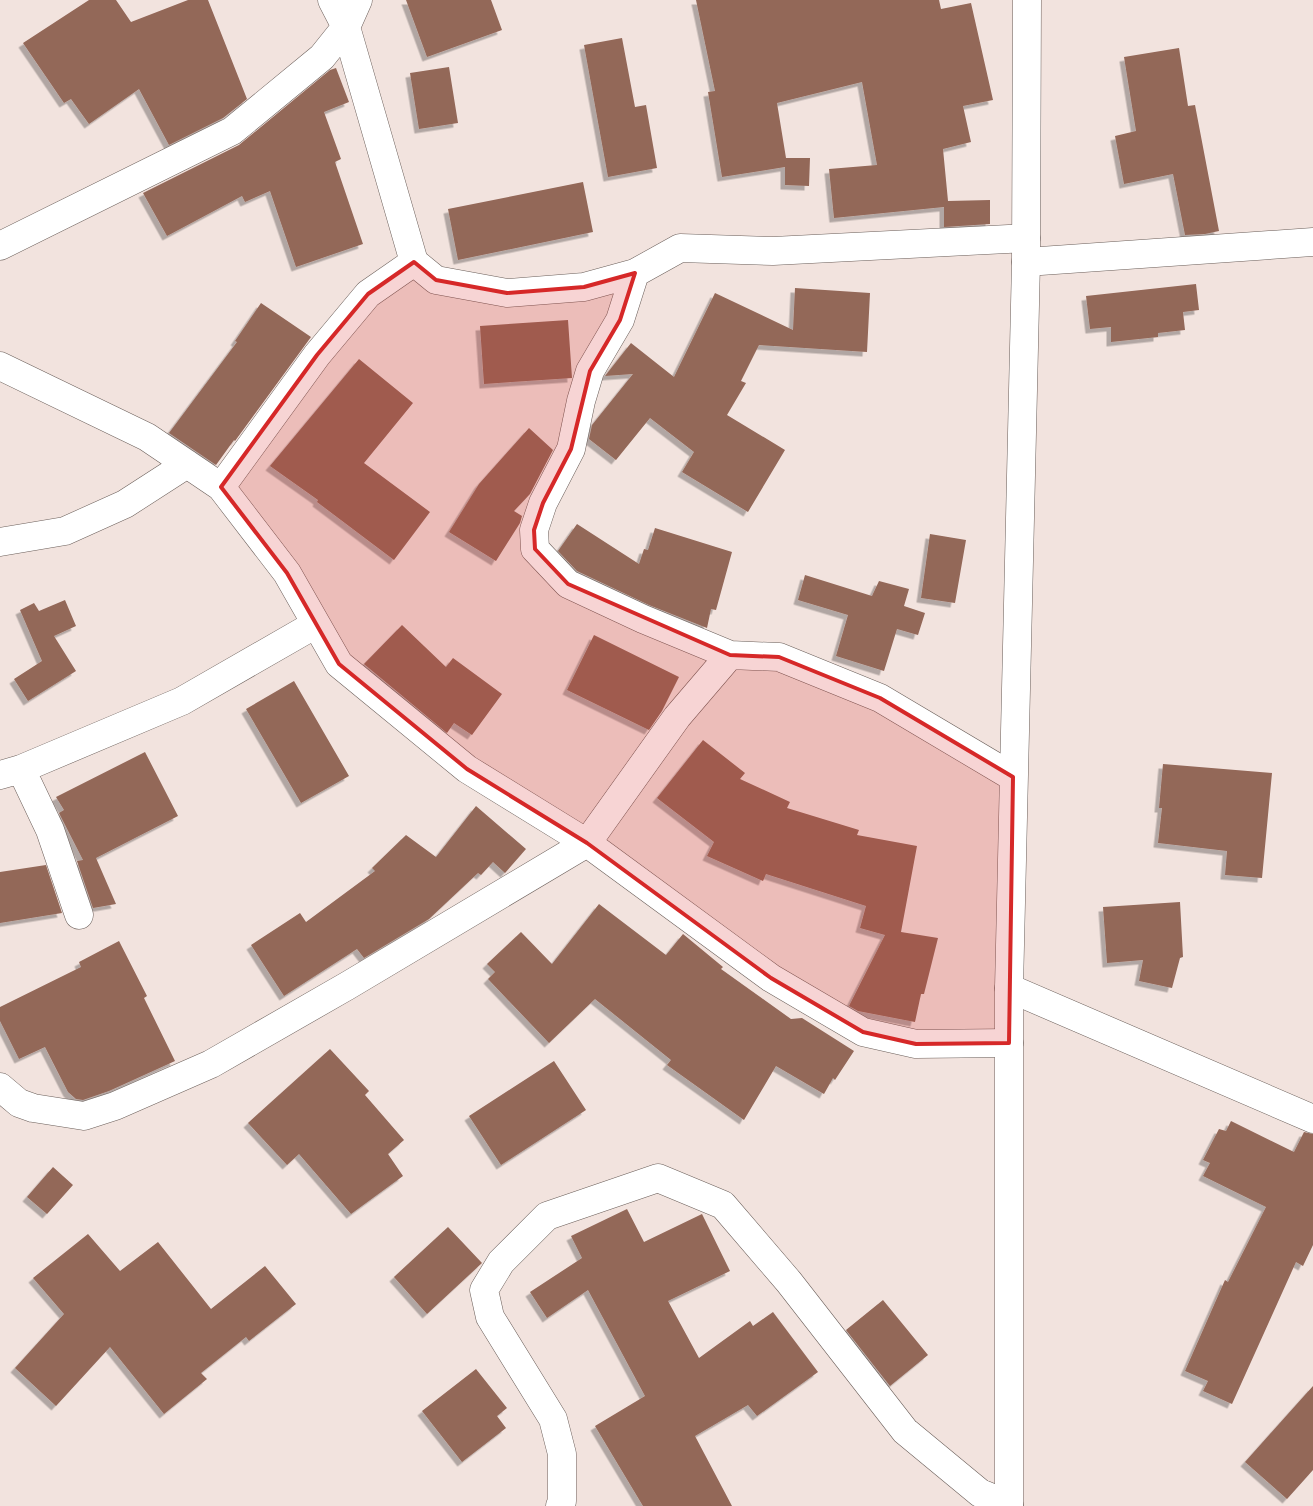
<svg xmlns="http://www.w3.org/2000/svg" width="1313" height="1506" font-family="Montserrat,sans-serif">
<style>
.building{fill:#936758;filter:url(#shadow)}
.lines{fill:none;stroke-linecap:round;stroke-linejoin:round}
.minor-casing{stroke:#6b5f5a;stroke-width:29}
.secondary-casing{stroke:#6b5f5a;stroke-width:29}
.minor{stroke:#fff;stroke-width:28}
.secondary{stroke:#fff;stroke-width:28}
.marked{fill:#d62828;fill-opacity:0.2;stroke:#d62828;stroke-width:4;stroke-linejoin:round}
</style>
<defs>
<filter id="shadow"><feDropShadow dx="-4.5" dy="4.5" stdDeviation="0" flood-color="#0004"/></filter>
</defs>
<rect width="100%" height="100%" fill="#f2e3de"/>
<!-- building -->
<path class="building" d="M 89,0 L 116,0 L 131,22 L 188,0 L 208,0 L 247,99 L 223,118 L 169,145 L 139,89 L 89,124 L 71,99 L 64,103 L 23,43 Z
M 406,0 L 491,0 L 502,30 L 427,57 Z
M 696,0 L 939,0 L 941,9 L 971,3 L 993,100 L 963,106 L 971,142 L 943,149 L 948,201 L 990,200 L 990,224 L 944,227 L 944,207 L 834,218 L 829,169 L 877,165 L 862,82 L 777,103 L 786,158 L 810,158 L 809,186 L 785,185 L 785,167 L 722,177 L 708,92 L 715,91 Z
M 622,38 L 635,107 L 646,105 L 657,168 L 608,177 L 584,45 Z
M 1179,48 L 1188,106 L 1195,105 L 1219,231 L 1205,234 L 1185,235 L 1173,174 L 1124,184 L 1115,136 L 1136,131 L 1124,57 Z
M 449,67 L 458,123 L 419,129 L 410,73 Z
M 336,68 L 349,102 L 324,112 L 341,159 L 335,162 L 363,244 L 296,267 L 270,191 L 245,202 L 242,196 L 167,236 L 143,193 L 239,145 L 330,70 Z
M 583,182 L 593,232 L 458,260 L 448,209 Z
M 1196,284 L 1199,310 L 1183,312 L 1185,330 L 1158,333 L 1158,337 L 1111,342 L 1111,327 L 1090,329 L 1086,296 Z
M 795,288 L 870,293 L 867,352 L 759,345 L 741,381 L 746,383 L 727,415 L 785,450 L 748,512 L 682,472 L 694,452 L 650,418 L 616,460 L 589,439 L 592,425 L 633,374 L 605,376 L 631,343 L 674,377 L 715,293 L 793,330 Z
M 261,303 L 311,337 L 235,441 L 234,440 L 216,465 L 169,433 L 237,342 L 235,341 Z
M 568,320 L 572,378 L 484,384 L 480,326 Z
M 359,359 L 413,403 L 364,463 L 430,512 L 394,560 L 317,502 L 318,500 L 270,466 Z
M 529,428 L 553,450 L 530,494 L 514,511 L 522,516 L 520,523 L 496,561 L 449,532 L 479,484 Z
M 577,524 L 639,564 L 644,549 L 648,550 L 655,528 L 732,552 L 716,610 L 711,609 L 707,628 L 649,605 L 577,571 L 558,551 Z
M 930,534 L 966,540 L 955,603 L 921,598 Z
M 805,575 L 872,596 L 879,581 L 909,589 L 904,606 L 925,613 L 918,635 L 897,629 L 884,671 L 836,656 L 848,615 L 798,600 Z
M 65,600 L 76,626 L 54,636 L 76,671 L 28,701 L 14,679 L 42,661 L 20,610 L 34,603 L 39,611 Z
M 402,625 L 446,667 L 453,658 L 502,694 L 472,735 L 454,723 L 447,733 L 364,664 Z
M 594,635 L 679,677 L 662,711 L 649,730 L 567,690 Z
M 294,681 L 349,776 L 301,803 L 246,709 Z
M 703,740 L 745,773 L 740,779 L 790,802 L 787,808 L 859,830 L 857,835 L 917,846 L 901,932 L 938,938 L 924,994 L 921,994 L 915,1022 L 858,1011 L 849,1006 L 885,935 L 860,928 L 866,906 L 766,874 L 763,881 L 707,856 L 714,842 L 657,798 Z
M 145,752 L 178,816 L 96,858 L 116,904 L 93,908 L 77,861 L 83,860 L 59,813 L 64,810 L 56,797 Z
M 1163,764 L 1272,773 L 1262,878 L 1225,875 L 1227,851 L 1158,843 L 1162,808 L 1159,808 Z
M 476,806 L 526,849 L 505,873 L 493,862 L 481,875 L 478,873 L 429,919 L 364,958 L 357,949 L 284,996 L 251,945 L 300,913 L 306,922 L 375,871 L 372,868 L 406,835 L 436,857 Z
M 46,865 L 62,913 L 0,923 L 0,872 Z
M 1180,902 L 1183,957 L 1180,958 L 1172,988 L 1139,981 L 1143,960 L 1107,963 L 1103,907 Z
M 599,904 L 666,955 L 683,934 L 723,967 L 721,969 L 791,1019 L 802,1018 L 854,1051 L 835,1080 L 833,1078 L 824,1094 L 776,1066 L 744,1120 L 667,1065 L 671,1060 L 595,999 L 549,1043 L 488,979 L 495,972 L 487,964 L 521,932 L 552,964 Z
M 119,941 L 147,996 L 144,998 L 175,1061 L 109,1091 L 83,1100 L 76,1099 L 68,1092 L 45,1047 L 19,1059 L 0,1021 L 0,1007 L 81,967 L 79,962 Z
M 330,1049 L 369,1091 L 365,1095 L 404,1140 L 388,1154 L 403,1176 L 351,1214 L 299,1154 L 287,1165 L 248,1123 Z
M 554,1061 L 586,1110 L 501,1165 L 469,1116 Z
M 1231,1121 L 1294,1152 L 1304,1132 L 1313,1134 L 1313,1245 L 1303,1266 L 1296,1262 L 1232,1404 L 1203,1391 L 1208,1381 L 1185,1371 L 1225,1280 L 1228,1282 L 1266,1207 L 1203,1176 L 1210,1163 L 1203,1160 L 1219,1129 L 1226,1131 Z
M 53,1167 L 73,1185 L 47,1214 L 27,1197 Z
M 627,1209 L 644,1242 L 702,1214 L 730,1271 L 668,1301 L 699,1358 L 750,1321 L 753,1326 L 773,1312 L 818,1372 L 757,1416 L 748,1405 L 695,1436 L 732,1506 L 643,1506 L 595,1426 L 645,1396 L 588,1290 L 547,1318 L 530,1292 L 582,1258 L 571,1236 Z
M 448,1227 L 482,1263 L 427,1314 L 394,1277 Z
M 88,1234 L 120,1271 L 158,1242 L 211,1309 L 265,1266 L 296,1304 L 249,1341 L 246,1337 L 201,1373 L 207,1379 L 164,1414 L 110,1347 L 56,1406 L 15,1368 L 64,1314 L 33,1278 Z
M 883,1300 L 928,1355 L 890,1386 L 846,1330 Z
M 476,1369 L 507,1408 L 497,1416 L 506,1428 L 462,1462 L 422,1411 Z
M 1313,1386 L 1313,1470 L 1287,1499 L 1245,1462 Z"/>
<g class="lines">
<!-- minor casing -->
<g class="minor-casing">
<path id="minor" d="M 332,0 L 346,27 L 414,262 L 436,280 L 507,293 L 584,287 L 635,273 L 680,248 L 773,251 L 1026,238
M 0,246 L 232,131 L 322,57 L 346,27 L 358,0
M 1026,262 L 1313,242
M 635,273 L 620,320 L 590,371 L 581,401 L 571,449 L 543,503 L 534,530 L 535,549 L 568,584 L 643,619 L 730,655
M 0,366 L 147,437 L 221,487 L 287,573 L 339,664 L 467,769 L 587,843 L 771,978 L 863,1032 L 916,1044 L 1009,1043
M 221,487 L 317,355 L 368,294 L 414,262
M 0,542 L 65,531 L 125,504 L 187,464
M 21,769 L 50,830 L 79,915
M 0,775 L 21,769 L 182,701 L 316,624
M 1009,988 L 1313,1119
M 0,1087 L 19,1103 L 33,1108 L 84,1116 L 115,1106 L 211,1064 L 347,986 L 587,843 L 677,717 L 730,655 L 779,657 L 880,698 L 1013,777
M 560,1506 L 562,1501 L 562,1454 L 553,1419 L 490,1317 L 484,1290 L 501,1262 L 547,1216 L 658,1178 L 723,1205 L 789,1282 L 905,1431 L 980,1493 L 1009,1505"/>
</g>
<!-- secondary casing -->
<g class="secondary-casing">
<path id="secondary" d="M 1009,1506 L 1009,988 L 1026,262 L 1027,0"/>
</g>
<!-- minor -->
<use href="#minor" class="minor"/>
<!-- secondary -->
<use href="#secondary" class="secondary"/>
</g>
<!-- marked area -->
<path class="marked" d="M 414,262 L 436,280 L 507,293 L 584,287 L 635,273 L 620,320 L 590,371 L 571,449 L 543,503 L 534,530 L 535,549 L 568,584 L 730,655 L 779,657 L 880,698 L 1013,777 L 1009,1043 L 916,1044 L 863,1032 L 771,978 L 587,843 L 467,769 L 339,664 L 287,573 L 221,487 L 317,355 L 368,294 Z"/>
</svg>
